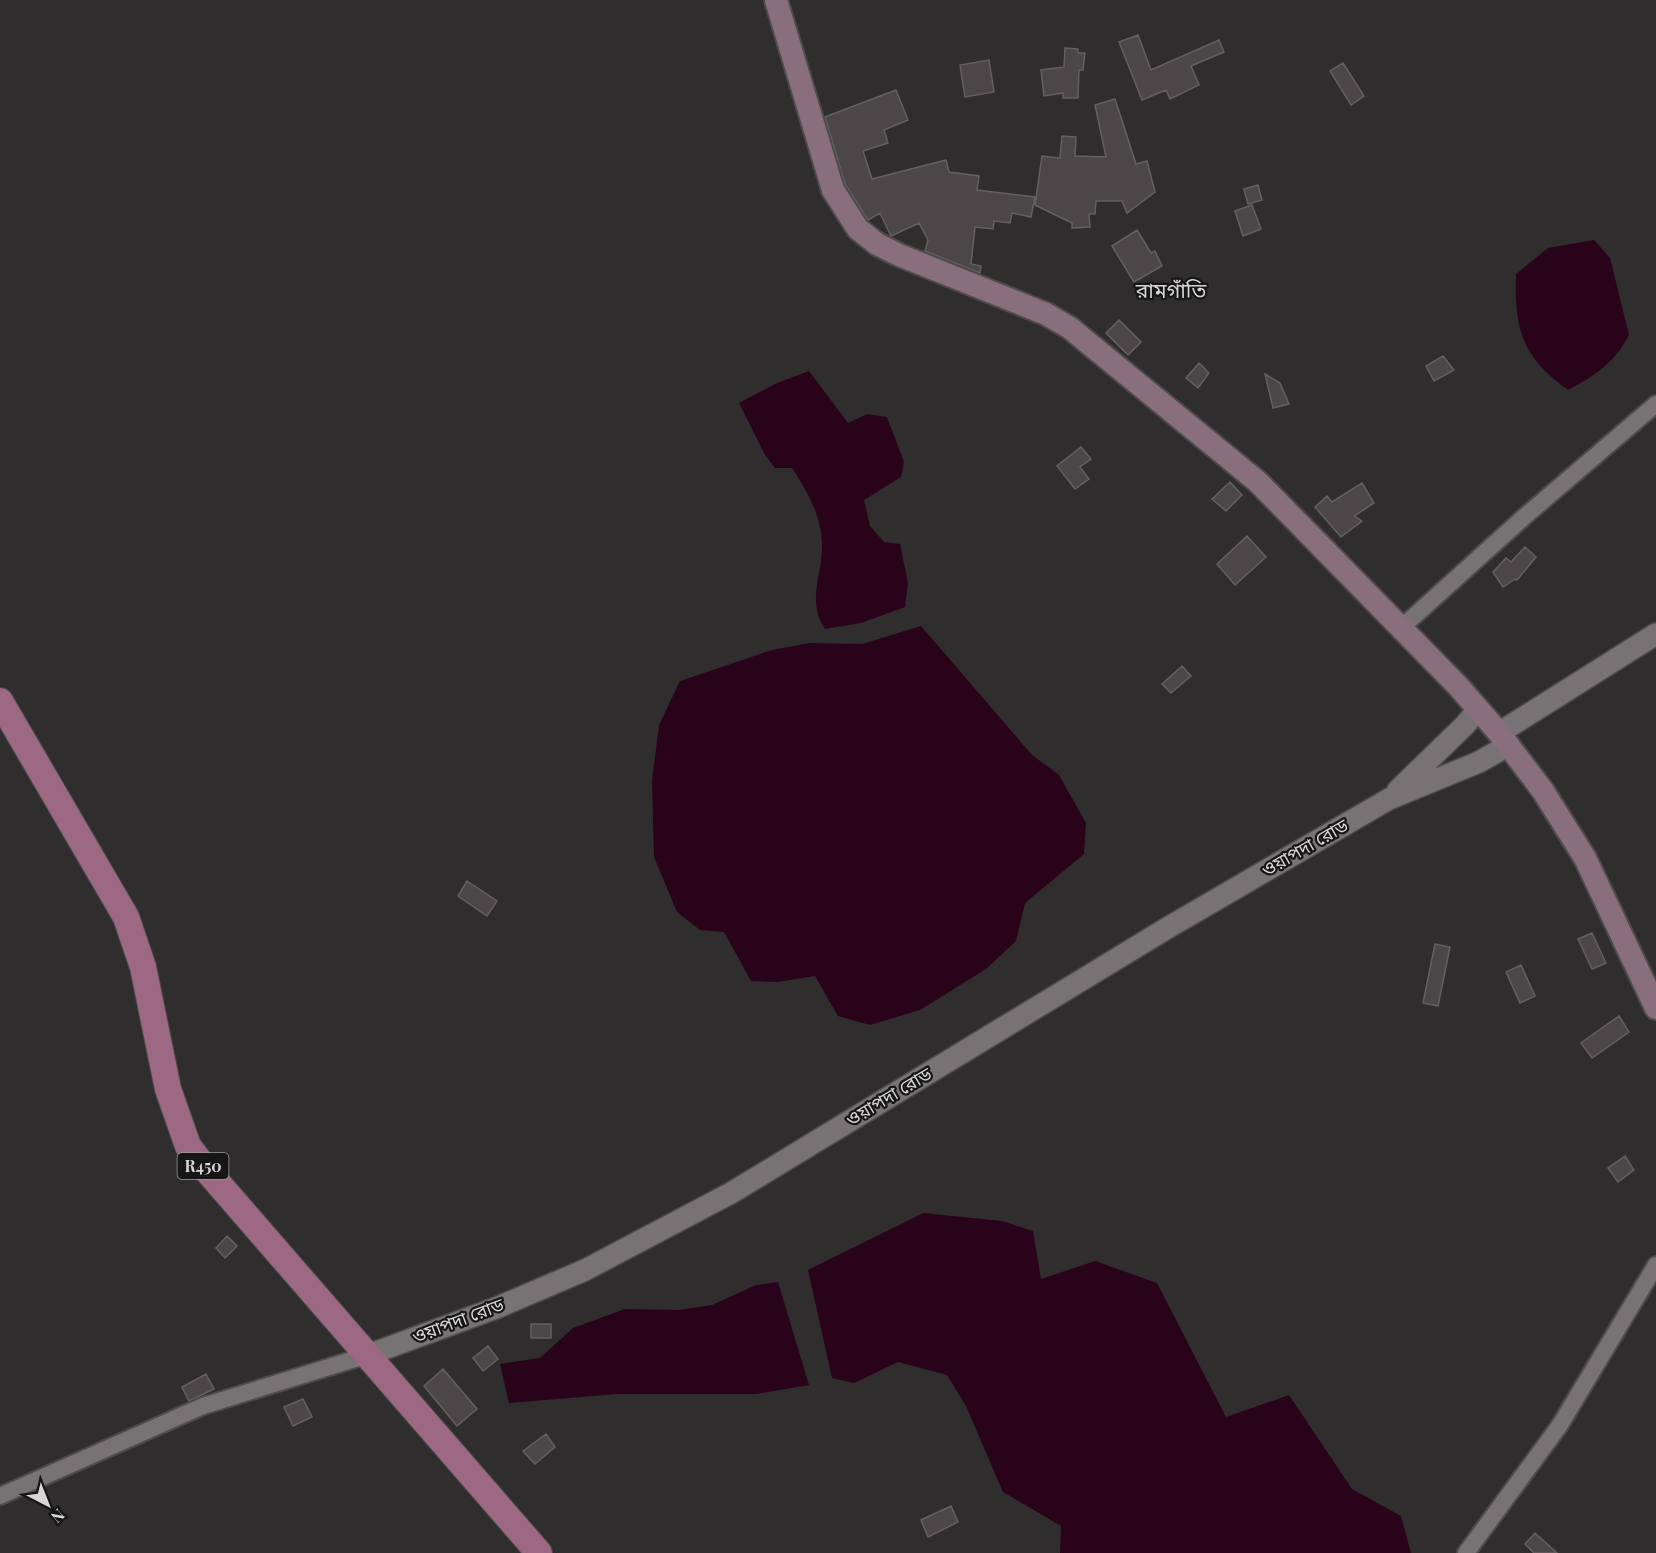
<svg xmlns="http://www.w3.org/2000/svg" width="1656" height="1553" font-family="'Playfair Display','Noto Sans Bengali',serif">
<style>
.water{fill:#29031a}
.building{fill:#4b4749;stroke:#646062;stroke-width:1.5}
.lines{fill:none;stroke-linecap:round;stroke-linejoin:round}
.minor-casing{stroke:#4d4b4c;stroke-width:20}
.tertiary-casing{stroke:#4d4b4c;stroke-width:24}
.secondary-casing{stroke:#4d4b4c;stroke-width:26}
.primary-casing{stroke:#4d4b4c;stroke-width:28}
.minor{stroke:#777374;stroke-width:16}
.tertiary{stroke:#777374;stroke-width:21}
.secondary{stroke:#896e7c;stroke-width:22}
.primary{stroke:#9c6883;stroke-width:26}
.labels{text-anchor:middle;stroke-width:4.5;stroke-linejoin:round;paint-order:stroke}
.shield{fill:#171616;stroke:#9d9c9c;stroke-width:1.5}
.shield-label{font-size:16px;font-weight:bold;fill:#d7d5d6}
.street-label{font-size:18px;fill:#d7d5d6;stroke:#171616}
.quarter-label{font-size:21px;fill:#d7d5d6;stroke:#171616}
</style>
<rect width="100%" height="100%" fill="#302d2e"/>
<!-- water -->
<path class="water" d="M 1594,240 L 1610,258 L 1629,335 C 1615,362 1595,376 1568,390 C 1522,357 1514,329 1516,274 L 1548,248 Z
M 809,371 L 848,423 L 867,414 L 887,417 L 904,462 L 901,477 L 864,500 L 870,526 L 884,542 L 900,544 L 908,583 L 905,607 L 861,623 L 825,629 C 807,602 821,578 822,549 C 823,519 808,492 792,468 L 775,468 L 765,455 L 739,403 L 777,383 Z
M 921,626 L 1032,755 L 1059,775 L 1086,823 L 1084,854 L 1025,903 L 1016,941 L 986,969 L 920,1010 L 870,1025 L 838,1016 L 815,976 L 778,982 L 751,981 L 724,932 L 700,930 L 677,912 L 654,857 L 652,781 L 659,725 L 680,681 L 772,650 L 810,643 L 862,644 Z
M 923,1213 L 1002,1221 L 1033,1231 L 1041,1279 L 1095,1261 L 1157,1283 L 1226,1417 L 1289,1395 L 1352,1489 L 1401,1516 L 1411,1553 L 1060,1553 L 1061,1526 L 1003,1492 L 966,1406 L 947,1375 L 898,1362 L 854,1383 L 832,1378 L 808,1270 Z
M 778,1282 L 809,1385 L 756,1394 L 618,1394 L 509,1403 L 500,1364 L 540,1358 L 573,1328 L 625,1309 L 679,1310 L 712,1305 L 756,1285 Z"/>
<!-- building -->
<path class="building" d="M 1138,35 L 1151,70 L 1219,40 L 1224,52 L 1191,66 L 1199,85 L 1170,99 L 1166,90 L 1142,100 L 1119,42 Z
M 1065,48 L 1078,49 L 1078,53 L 1085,53 L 1083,70 L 1079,70 L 1078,98 L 1063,98 L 1063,93 L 1044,96 L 1041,70 L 1064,67 Z
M 989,60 L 994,92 L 965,97 L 960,65 Z
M 1343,63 L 1364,96 L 1351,105 L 1330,71 Z
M 896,90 L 908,120 L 884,130 L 888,143 L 863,151 L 872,179 L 946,160 L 949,172 L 979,176 L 977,190 L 1035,197 L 1031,217 L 1012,213 L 1010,223 L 994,221 L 993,229 L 975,227 L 971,264 L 981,266 L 980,273 L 925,251 L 928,240 L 919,223 L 891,236 L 880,213 L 868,220 L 845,184 L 825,117 Z
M 1115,99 L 1136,164 L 1147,161 L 1155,192 L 1127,213 L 1122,201 L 1096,201 L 1095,214 L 1089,214 L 1090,227 L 1072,228 L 1072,223 L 1035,205 L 1042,156 L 1060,158 L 1062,136 L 1076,137 L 1075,156 L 1106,157 L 1095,105 Z
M 1258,185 L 1262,200 L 1248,204 L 1244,189 Z
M 1252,205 L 1261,229 L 1243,236 L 1235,211 Z
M 1137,230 L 1151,253 L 1155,251 L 1162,266 L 1134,282 L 1112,246 Z
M 1119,320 L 1141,342 L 1128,355 L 1106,333 Z
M 1443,356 L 1454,370 L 1434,381 L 1426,366 Z
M 1199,363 L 1209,373 L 1198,388 L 1186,378 Z
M 1265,374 L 1280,383 L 1289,404 L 1273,408 Z
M 1081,447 L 1091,459 L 1080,467 L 1089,479 L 1075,489 L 1057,466 Z
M 1230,482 L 1242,495 L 1226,511 L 1212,499 Z
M 1362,483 L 1374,503 L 1354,516 L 1362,521 L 1341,537 L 1315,507 L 1327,496 L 1332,502 Z
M 1247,536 L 1266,557 L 1235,585 L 1217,564 Z
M 1525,547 L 1536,557 L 1517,580 L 1515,579 L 1503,587 L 1493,572 L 1506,558 L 1511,562 Z
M 1182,666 L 1191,676 L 1171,693 L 1162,684 Z
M 467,881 L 497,901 L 487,916 L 458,896 Z
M 1592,933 L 1606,963 L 1592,969 L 1578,939 Z
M 1435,944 L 1450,947 L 1438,1006 L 1423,1003 Z
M 1521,965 L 1535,996 L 1520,1003 L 1506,972 Z
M 1619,1016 L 1629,1032 L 1592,1058 L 1581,1043 Z
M 1625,1156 L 1634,1170 L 1618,1182 L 1608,1168 Z
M 227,1236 L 237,1246 L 225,1258 L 216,1248 Z
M 531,1324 L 551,1324 L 551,1338 L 531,1338 Z
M 488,1346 L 498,1359 L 483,1371 L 473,1358 Z
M 443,1369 L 477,1409 L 457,1426 L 424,1386 Z
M 206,1374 L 214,1389 L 189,1401 L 182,1387 Z
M 303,1399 L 312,1417 L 293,1426 L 284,1407 Z
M 546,1434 L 555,1447 L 535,1464 L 523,1451 Z
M 951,1506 L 958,1522 L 928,1537 L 921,1520 Z
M 1535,1533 L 1557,1553 L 1534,1553 L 1525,1544 Z"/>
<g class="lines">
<!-- minor casing -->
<g class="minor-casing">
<path id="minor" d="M 1401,628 L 1524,517 L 1656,404
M 0,1496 L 203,1406 L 368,1355
M 1466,1553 L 1560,1425 L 1656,1265"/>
</g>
<!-- tertiary casing -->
<g class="tertiary-casing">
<path id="tertiary" d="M 1499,733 L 1656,634
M 1398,790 L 1465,725 L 1478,709
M 368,1355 L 496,1308 L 585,1270 L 731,1193 L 1169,927 L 1389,799 L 1479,762 L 1509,745"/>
</g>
<!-- secondary casing -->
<g class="secondary-casing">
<path id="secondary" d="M 776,0 L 833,190 L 858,229 L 877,244 L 899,255 L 1046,314 L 1070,328 L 1258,482 L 1458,686 L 1499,733 L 1543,791 L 1585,858 L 1656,1008"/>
</g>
<!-- primary casing -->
<g class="primary-casing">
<path id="primary" d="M 0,701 L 126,917 L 143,967 L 168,1089 L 188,1146 L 204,1167 L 539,1553"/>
</g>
<!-- minor -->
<use href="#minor" class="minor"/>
<!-- tertiary -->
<use href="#tertiary" class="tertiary"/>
<!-- secondary -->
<use href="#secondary" class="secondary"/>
<!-- primary -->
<use href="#primary" class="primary"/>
</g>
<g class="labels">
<!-- shield labels -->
<rect class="shield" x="177.5" y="1153" width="51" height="26" rx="4.5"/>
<g class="shield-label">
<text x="203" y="1172">R450</text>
</g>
<!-- street labels -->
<g class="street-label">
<text transform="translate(1305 848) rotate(-30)" y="6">ওয়াপদা রোড</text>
<text transform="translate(889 1097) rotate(-31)" y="6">ওয়াপদা রোড</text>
<text transform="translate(458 1321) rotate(-21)" y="6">ওয়াপদা রোড</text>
</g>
<!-- quarter labels -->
<g class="quarter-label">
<text x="1171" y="298">রামগাঁতি</text>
</g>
</g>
<!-- north arrow -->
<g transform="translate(48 1505) rotate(138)" stroke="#171616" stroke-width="4.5" paint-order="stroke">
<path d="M0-4.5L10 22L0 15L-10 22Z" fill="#d7d5d6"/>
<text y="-9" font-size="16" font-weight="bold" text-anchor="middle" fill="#d7d5d6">N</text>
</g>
</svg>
